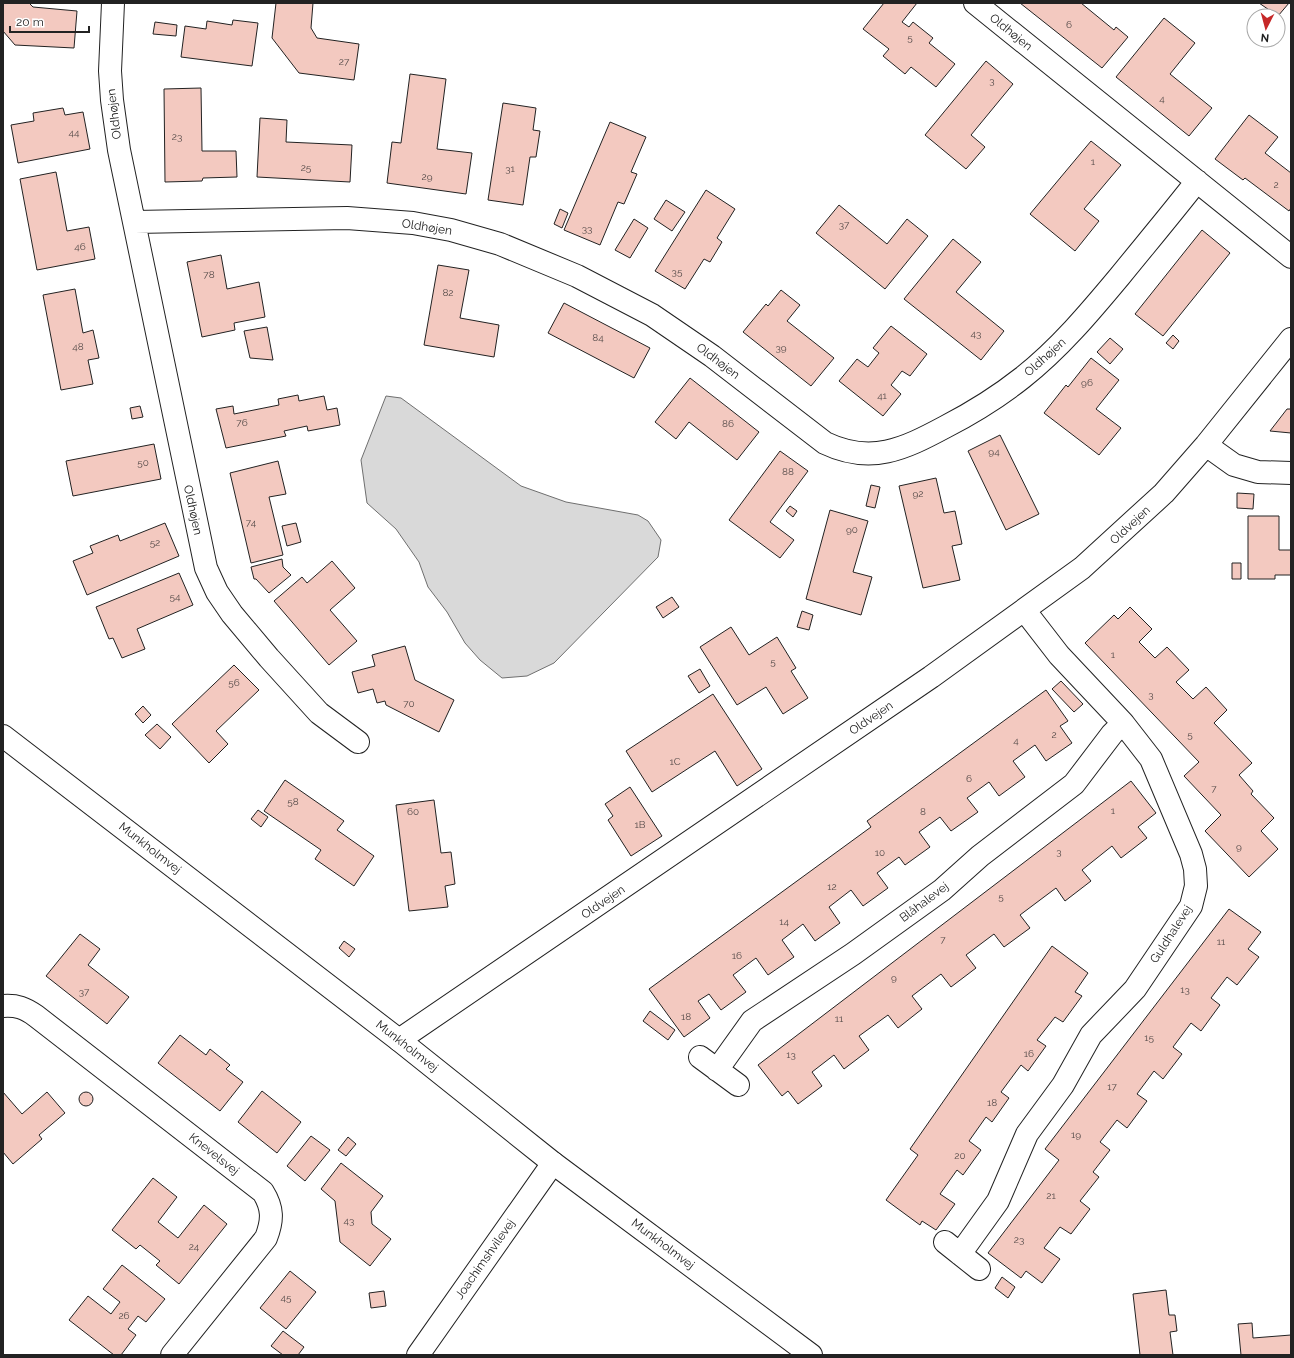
<svg xmlns="http://www.w3.org/2000/svg" width="1294" height="1358" font-family="Raleway,sans-serif">
<style>
.water{fill:#d9d9d9;stroke:#6f6f6f}
.building{fill:#f3c9c0;stroke:#222}
.lines{fill:none;stroke-linecap:round;stroke-linejoin:round}
.street-casing{stroke:#222;stroke-width:24}
.secondary-casing{stroke:#222;stroke-width:24}
.street{stroke:#fff;stroke-width:22}
.secondary{stroke:#fff;stroke-width:22}
.labels{text-anchor:middle;stroke-width:3;stroke-linejoin:round;paint-order:stroke}
.number-label{font-size:10px;fill:#564c4a}
.street-label{font-size:12px;fill:#222;stroke:#fff}
</style>
<rect width="100%" height="100%" fill="#fff"/>
<!-- water -->
<path class="water" d="M 386,396 L 401,398 L 521,486 L 566,502 L 638,515 L 648,521 L 661,540 L 658,557 L 554,663 L 527,676 L 502,678 L 480,660 L 465,643 L 447,612 L 428,587 L 419,562 L 396,529 L 367,503 L 361,460 Z"/>
<!-- building -->
<path class="building" d="M 3,3 L 29,3 L 33,7 L 77,11 L 74,48 L 15,45 L 3,31 Z
M 276,3 L 313,3 L 311,28 L 317,38 L 359,44 L 354,80 L 299,73 L 272,38 Z
M 884,3 L 917,3 L 902,22 L 909,27 L 913,22 L 933,38 L 929,43 L 955,64 L 936,87 L 911,67 L 905,74 L 883,56 L 889,49 L 863,29 Z
M 1020,3 L 1081,3 L 1114,30 L 1116,27 L 1128,37 L 1102,68 Z
M 1259,3 L 1289,3 L 1278,16 Z
M 1164,18 L 1195,43 L 1170,74 L 1212,108 L 1189,136 L 1116,77 Z
M 233,20 L 258,23 L 252,66 L 181,57 L 185,26 L 206,29 L 207,21 L 232,25 Z
M 155,22 L 177,25 L 176,36 L 153,34 Z
M 986,61 L 1013,84 L 971,135 L 985,147 L 966,169 L 925,135 Z
M 410,74 L 446,79 L 437,149 L 472,153 L 466,194 L 387,183 L 392,142 L 401,143 Z
M 201,88 L 202,151 L 236,151 L 237,177 L 203,178 L 202,181 L 165,182 L 164,89 Z
M 503,103 L 536,108 L 533,130 L 540,131 L 536,157 L 530,157 L 523,205 L 488,200 Z
M 63,108 L 65,115 L 83,112 L 90,149 L 18,163 L 11,125 L 34,121 L 33,113 Z
M 1249,115 L 1278,137 L 1265,153 L 1291,173 L 1291,208 L 1289,211 L 1245,178 L 1243,180 L 1215,159 Z
M 260,118 L 287,120 L 286,142 L 352,145 L 350,182 L 257,177 Z
M 610,122 L 646,137 L 631,172 L 637,174 L 624,204 L 618,202 L 600,245 L 564,230 Z
M 1091,141 L 1121,165 L 1084,209 L 1099,221 L 1075,251 L 1030,214 Z
M 56,172 L 67,231 L 89,227 L 95,259 L 37,270 L 20,179 Z
M 706,190 L 735,209 L 717,238 L 722,242 L 710,262 L 704,259 L 685,289 L 655,271 Z
M 666,200 L 685,212 L 672,231 L 654,219 Z
M 839,205 L 887,244 L 907,219 L 928,236 L 885,289 L 816,233 Z
M 560,209 L 568,213 L 562,228 L 554,224 Z
M 634,219 L 648,228 L 630,258 L 615,250 Z
M 1202,230 L 1230,253 L 1163,336 L 1135,314 Z
M 953,239 L 981,262 L 956,292 L 1004,331 L 981,360 L 904,299 Z
M 221,255 L 227,289 L 259,282 L 265,317 L 234,323 L 235,330 L 202,337 L 187,262 Z
M 438,265 L 469,270 L 460,318 L 499,325 L 494,357 L 424,345 Z
M 75,289 L 83,333 L 93,330 L 99,358 L 88,360 L 93,384 L 61,390 L 43,295 Z
M 781,290 L 800,305 L 787,321 L 834,358 L 811,386 L 743,332 L 766,304 L 768,306 Z
M 564,303 L 650,348 L 634,378 L 548,333 Z
M 891,326 L 927,354 L 910,376 L 902,371 L 891,385 L 901,394 L 883,416 L 839,381 L 857,359 L 868,367 L 879,353 L 873,348 Z
M 267,327 L 273,360 L 250,358 L 244,331 Z
M 1173,335 L 1179,341 L 1173,349 L 1166,343 Z
M 1110,338 L 1123,349 L 1110,364 L 1097,352 Z
M 1091,358 L 1119,380 L 1096,409 L 1121,428 L 1099,455 L 1044,413 L 1066,385 L 1068,387 Z
M 690,378 L 759,432 L 737,460 L 689,422 L 676,439 L 655,422 Z
M 298,395 L 299,401 L 324,396 L 327,410 L 337,408 L 340,425 L 308,431 L 307,426 L 284,431 L 286,436 L 226,448 L 216,409 L 233,406 L 234,414 L 279,405 L 278,399 Z
M 140,406 L 143,417 L 132,419 L 130,408 Z
M 1287,409 L 1291,409 L 1291,433 L 1270,431 Z
M 1000,435 L 1039,514 L 1006,530 L 968,451 Z
M 154,444 L 161,479 L 73,496 L 66,461 Z
M 780,451 L 808,471 L 770,522 L 794,540 L 780,558 L 729,520 Z
M 278,461 L 286,494 L 269,497 L 283,555 L 251,563 L 230,473 Z
M 936,478 L 944,513 L 955,511 L 962,544 L 952,546 L 960,580 L 923,588 L 899,486 Z
M 871,485 L 880,487 L 875,508 L 866,506 Z
M 1237,493 L 1254,494 L 1253,509 L 1237,508 Z
M 790,506 L 797,511 L 793,517 L 786,511 Z
M 830,510 L 868,521 L 853,572 L 872,577 L 861,615 L 806,599 Z
M 1248,516 L 1279,516 L 1279,550 L 1291,550 L 1291,575 L 1275,575 L 1275,579 L 1248,579 Z
M 165,523 L 179,556 L 87,595 L 73,561 L 93,553 L 90,546 L 118,535 L 120,541 Z
M 296,523 L 301,542 L 287,546 L 282,526 Z
M 282,559 L 283,567 L 291,575 L 269,593 L 256,579 L 254,579 L 251,567 Z
M 332,561 L 355,588 L 330,610 L 357,641 L 329,665 L 274,601 L 302,577 L 307,583 Z
M 1232,563 L 1241,563 L 1241,579 L 1232,579 Z
M 179,573 L 193,605 L 137,629 L 145,649 L 122,658 L 113,638 L 109,639 L 96,607 Z
M 672,597 L 679,607 L 663,618 L 656,607 Z
M 1130,607 L 1152,629 L 1139,642 L 1155,658 L 1167,647 L 1189,670 L 1176,682 L 1193,699 L 1206,687 L 1227,710 L 1214,723 L 1252,763 L 1239,775 L 1253,791 L 1251,794 L 1274,818 L 1261,831 L 1278,849 L 1249,877 L 1205,831 L 1221,815 L 1184,776 L 1199,762 L 1085,643 L 1114,615 L 1118,619 Z
M 802,611 L 813,615 L 809,630 L 797,627 Z
M 731,627 L 749,655 L 777,637 L 796,668 L 791,671 L 808,698 L 783,714 L 766,687 L 737,705 L 700,647 Z
M 405,646 L 415,680 L 454,700 L 439,732 L 386,705 L 385,701 L 377,703 L 373,689 L 358,693 L 352,672 L 375,666 L 372,655 Z
M 234,665 L 259,690 L 216,731 L 228,744 L 209,763 L 172,724 Z
M 700,669 L 710,686 L 699,693 L 688,676 Z
M 1061,681 L 1083,704 L 1074,712 L 1052,689 Z
M 1046,690 L 1068,721 L 1060,726 L 1072,743 L 1046,761 L 1035,745 L 1013,761 L 1025,777 L 999,796 L 989,782 L 967,798 L 978,812 L 951,831 L 940,817 L 919,832 L 930,847 L 905,865 L 899,857 L 877,873 L 888,888 L 863,906 L 851,890 L 829,907 L 840,923 L 815,941 L 803,924 L 782,940 L 794,957 L 768,975 L 756,958 L 733,975 L 746,992 L 721,1010 L 709,994 L 698,1001 L 710,1018 L 684,1037 L 649,989 L 871,827 L 867,821 Z
M 713,694 L 762,769 L 737,786 L 715,751 L 652,792 L 626,751 Z
M 143,706 L 151,715 L 143,723 L 135,714 Z
M 157,724 L 171,737 L 160,749 L 145,735 Z
M 285,780 L 344,821 L 337,830 L 374,856 L 354,886 L 315,859 L 321,850 L 264,811 Z
M 1131,781 L 1156,813 L 1138,827 L 1147,838 L 1121,858 L 1112,846 L 1082,870 L 1091,881 L 1065,901 L 1056,888 L 1020,915 L 1030,928 L 1004,947 L 994,934 L 966,955 L 976,968 L 951,987 L 941,974 L 912,996 L 922,1009 L 898,1028 L 888,1015 L 859,1036 L 869,1050 L 844,1069 L 834,1055 L 812,1072 L 822,1086 L 798,1104 L 788,1091 L 782,1096 L 758,1065 Z
M 630,787 L 662,836 L 631,856 L 608,820 L 613,816 L 605,804 Z
M 434,800 L 441,853 L 451,852 L 455,884 L 445,886 L 448,907 L 409,911 L 396,805 Z
M 258,810 L 268,817 L 261,827 L 251,819 Z
M 1229,909 L 1261,932 L 1248,949 L 1259,957 L 1237,985 L 1227,977 L 1211,998 L 1220,1005 L 1201,1031 L 1191,1023 L 1173,1047 L 1182,1054 L 1163,1079 L 1154,1071 L 1137,1094 L 1147,1101 L 1127,1128 L 1117,1120 L 1100,1142 L 1110,1150 L 1093,1172 L 1099,1177 L 1080,1201 L 1090,1209 L 1071,1234 L 1060,1227 L 1044,1248 L 1060,1259 L 1042,1283 L 1026,1271 L 1021,1278 L 988,1253 L 1059,1160 L 1045,1149 Z
M 80,934 L 100,949 L 88,965 L 129,997 L 107,1024 L 46,976 Z
M 344,941 L 355,949 L 349,957 L 339,948 Z
M 1052,946 L 1088,973 L 1075,992 L 1082,996 L 1063,1022 L 1055,1017 L 1037,1040 L 1046,1046 L 1028,1071 L 1021,1065 L 1001,1092 L 1009,1098 L 992,1122 L 986,1117 L 969,1141 L 981,1150 L 963,1175 L 957,1170 L 940,1194 L 955,1204 L 936,1230 L 922,1221 L 920,1225 L 886,1200 L 918,1155 L 910,1149 Z
M 650,1011 L 675,1030 L 668,1040 L 643,1021 Z
M 180,1035 L 206,1055 L 210,1049 L 230,1065 L 226,1069 L 243,1082 L 220,1111 L 158,1063 Z
M 262,1091 L 301,1122 L 277,1153 L 238,1122 Z
M79 1099a7 7 0 1 1 14 0a7 7 0 1 1-14 0Z
M 3,1092 L 22,1114 L 47,1092 L 65,1113 L 39,1135 L 42,1139 L 13,1164 L 3,1152 Z
M 311,1136 L 330,1150 L 305,1181 L 287,1166 Z
M 348,1137 L 356,1144 L 346,1156 L 338,1150 Z
M 341,1163 L 383,1196 L 371,1212 L 372,1224 L 391,1239 L 370,1266 L 340,1242 L 335,1201 L 321,1189 Z
M 153,1178 L 177,1197 L 158,1222 L 178,1238 L 204,1205 L 227,1224 L 179,1284 L 156,1265 L 160,1261 L 140,1245 L 136,1249 L 112,1230 Z
M 122,1265 L 165,1299 L 146,1322 L 138,1316 L 128,1329 L 136,1335 L 121,1355 L 114,1355 L 69,1320 L 88,1296 L 111,1314 L 120,1302 L 103,1289 Z
M 290,1271 L 316,1292 L 286,1329 L 260,1308 Z
M 1002,1277 L 1015,1287 L 1008,1298 L 995,1288 Z
M 1166,1290 L 1169,1315 L 1175,1315 L 1177,1331 L 1170,1332 L 1173,1355 L 1140,1355 L 1133,1294 Z
M 384,1291 L 386,1306 L 371,1308 L 369,1293 Z
M 1252,1323 L 1253,1338 L 1291,1335 L 1291,1355 L 1241,1355 L 1238,1324 Z
M 283,1331 L 304,1347 L 298,1355 L 283,1355 L 271,1346 Z"/>
<g class="lines">
<!-- street casing -->
<g class="street-casing">
<path id="street" d="M 113,3 L 110,71 L 112,100 L 119,150 L 206,568 L 217,592 L 232,614 L 269,658 L 319,713 L 358,742
M 975,3 L 1291,257
M 135,222 L 347,218 L 413,223 L 451,230 L 500,244 L 577,276 L 652,315 L 712,356 L 825,443 C 871,465 904,449 945,427 C 972,413 998,397 1022,378 C 1059,349 1090,312 1120,276 C 1146,244 1172,213 1197,181
M 1206,445 L 1234,465 L 1258,472 L 1291,473
M 3,1006 C 17,1005 25,1008 36,1016 L 263,1192 C 273,1208 273,1220 266,1238 L 172,1355
M 399,1040 L 931,677 L 1082,568 L 1164,493 L 1206,445 L 1291,339
M 700,1057 L 738,1085
M 717,1070 L 752,1021 L 853,954 L 942,890 L 980,856 L 1074,784 L 1112,734 L 1123,723
M 945,1242 L 979,1269
M 960,1254 L 998,1201 L 1027,1134 L 1063,1085 L 1091,1035 L 1135,989 L 1191,906 L 1196,886 L 1195,869 L 1191,854 L 1151,759 L 1123,723 L 1059,655 L 1025,611
M 418,1355 L 553,1163"/>
</g>
<!-- secondary casing -->
<g class="secondary-casing">
<path id="secondary" d="M 3,736 L 399,1040 L 553,1163 L 811,1355"/>
</g>
<!-- street -->
<use href="#street" class="street"/>
<!-- secondary -->
<use href="#secondary" class="secondary"/>
</g>
<g class="labels">
<!-- number labels -->
<g class="number-label">
<text x="1069" y="28">6</text>
<text x="910" y="41">5</text>
<text x="344" y="65">27</text>
<text x="992" y="84">3</text>
<text x="1162" y="102">4</text>
<text x="74" y="136">44</text>
<text x="177" y="140">23</text>
<text x="1093" y="165">1</text>
<text x="306" y="171">25</text>
<text x="510" y="172">31</text>
<text x="427" y="180">29</text>
<text x="1276" y="188">2</text>
<text x="844" y="228">37</text>
<text x="587" y="232">33</text>
<text x="80" y="250">46</text>
<text x="677" y="275">35</text>
<text x="209" y="278">78</text>
<text x="448" y="296">82</text>
<text x="976" y="337">43</text>
<text x="598" y="341">84</text>
<text x="78" y="350">48</text>
<text x="781" y="351">39</text>
<text x="1087" y="386">96</text>
<text x="882" y="399">41</text>
<text x="242" y="426">76</text>
<text x="728" y="427">86</text>
<text x="994" y="455">94</text>
<text x="143" y="466">50</text>
<text x="788" y="475">88</text>
<text x="918" y="497">92</text>
<text x="251" y="526">74</text>
<text x="852" y="533">90</text>
<text x="155" y="546">52</text>
<text x="175" y="600">54</text>
<text x="1113" y="658">1</text>
<text x="773" y="665">5</text>
<text x="234" y="686">56</text>
<text x="1151" y="698">3</text>
<text x="409" y="707">70</text>
<text x="1054" y="738">2</text>
<text x="1190" y="738">5</text>
<text x="1016" y="744">4</text>
<text x="675" y="765">1C</text>
<text x="969" y="782">6</text>
<text x="1214" y="792">7</text>
<text x="293" y="805">58</text>
<text x="1113" y="814">1</text>
<text x="413" y="815">60</text>
<text x="923" y="815">8</text>
<text x="640" y="828">1B</text>
<text x="1239" y="850">9</text>
<text x="1059" y="855">3</text>
<text x="880" y="856">10</text>
<text x="832" y="890">12</text>
<text x="1001" y="900">5</text>
<text x="784" y="925">14</text>
<text x="943" y="943">7</text>
<text x="1221" y="945">11</text>
<text x="737" y="959">16</text>
<text x="894" y="981">9</text>
<text x="1185" y="993">13</text>
<text x="84" y="995">37</text>
<text x="686" y="1020">18</text>
<text x="839" y="1022">11</text>
<text x="1149" y="1041">15</text>
<text x="1029" y="1057">16</text>
<text x="791" y="1058">13</text>
<text x="1112" y="1090">17</text>
<text x="992" y="1106">18</text>
<text x="1076" y="1138">19</text>
<text x="960" y="1159">20</text>
<text x="1051" y="1199">21</text>
<text x="349" y="1224">43</text>
<text x="1019" y="1243">23</text>
<text x="194" y="1250">24</text>
<text x="286" y="1301">45</text>
<text x="124" y="1319">26</text>
</g>
<!-- street labels -->
<g class="street-label">
<text transform="translate(1011 32) rotate(39)" y="4">Oldhøjen</text>
<text transform="translate(114 114) rotate(-97)" y="4">Oldhøjen</text>
<text transform="translate(427 227) rotate(9)" y="4">Oldhøjen</text>
<text transform="translate(1045 357) rotate(-42)" y="4">Oldhøjen</text>
<text transform="translate(718 361) rotate(37)" y="4">Oldhøjen</text>
<text transform="translate(193 510) rotate(78)" y="4">Oldhøjen</text>
<text transform="translate(1130 525) rotate(-43)" y="4">Oldvejen</text>
<text transform="translate(871 718) rotate(-34)" y="4">Oldvejen</text>
<text transform="translate(150 848) rotate(38)" y="4">Munkholmvej</text>
<text transform="translate(603 902) rotate(-34)" y="4">Oldvejen</text>
<text transform="translate(924 902) rotate(-37)" y="4">Blåhalevej</text>
<text transform="translate(1171 934) rotate(-57)" y="4">Guldhalevej</text>
<text transform="translate(407 1046) rotate(38)" y="4">Munkholmvej</text>
<text transform="translate(214 1154) rotate(38)" y="4">Knevelsvej</text>
<text transform="translate(663 1244) rotate(37)" y="4">Munkholmvej</text>
<text transform="translate(485 1259) rotate(-55)" y="4">Joachimshvilevej</text>
</g>
</g>
<!-- border -->
<rect width="1294" height="1358" fill="none" stroke="#222222" stroke-width="8"/>
<!-- north arrow -->
<g transform="translate(1266 28) rotate(186)"><circle r="19" fill="#ffffff" stroke="#a7a7a7"/>
<path d="M0-3L7 15L0 10L-7 15Z" fill="#c62828"/>
<text y="-6" font-size="11" font-weight="bold" text-anchor="middle" fill="#222222">N</text>
</g>
<!-- scale -->
<path d="M10 26v6h79v-6" fill="none" stroke="#222222" stroke-width="2"/>
<text x="16" y="26" font-size="12" fill="#222222" stroke="#ffffff" stroke-width="3" paint-order="stroke">20 m</text>
</svg>
